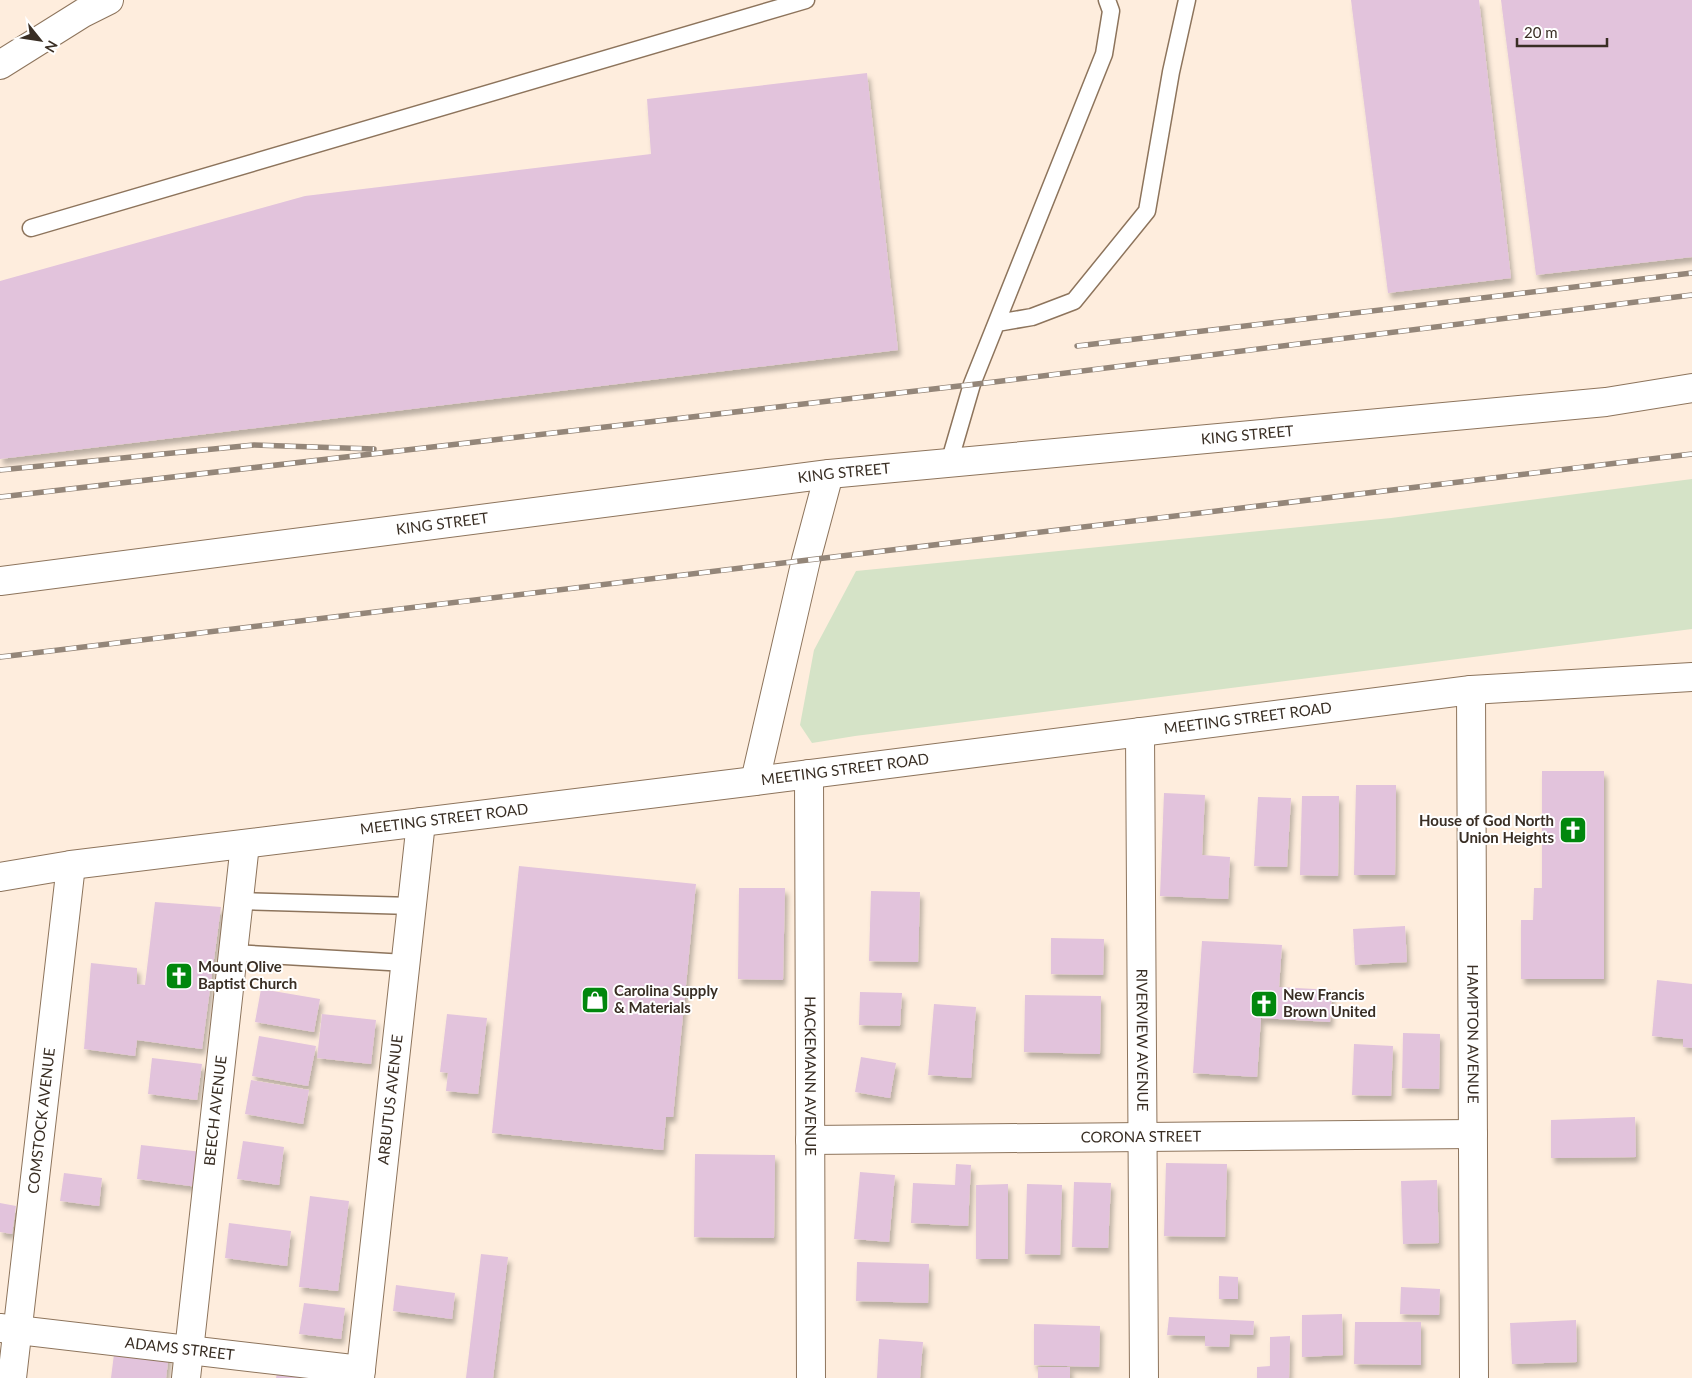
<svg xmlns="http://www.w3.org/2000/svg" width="1692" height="1378" font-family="Lato,sans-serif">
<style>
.green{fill:#d5e3c7}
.building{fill:#e2c3dc;filter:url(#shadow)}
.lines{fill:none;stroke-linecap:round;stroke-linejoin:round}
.lane-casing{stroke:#8d745c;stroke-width:19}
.street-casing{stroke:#8d745c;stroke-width:30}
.secondary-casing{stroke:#8d745c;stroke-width:30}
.primary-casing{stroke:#8d745c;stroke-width:30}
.highway-casing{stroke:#8d745c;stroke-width:30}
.lane{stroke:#fff;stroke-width:16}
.street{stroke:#fff;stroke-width:28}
.secondary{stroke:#fff;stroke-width:28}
.primary{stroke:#fff;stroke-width:28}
.highway{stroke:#fff;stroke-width:28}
.rail-casing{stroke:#948679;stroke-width:5.5}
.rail{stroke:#fff;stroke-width:4;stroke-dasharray:11;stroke-linecap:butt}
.labels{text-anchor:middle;stroke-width:4;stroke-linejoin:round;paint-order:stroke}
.street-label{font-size:15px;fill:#392e24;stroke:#fff}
.poi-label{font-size:15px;font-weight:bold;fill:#392e24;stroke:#fff;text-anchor:start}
</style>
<defs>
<filter id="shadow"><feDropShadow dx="3" dy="5.5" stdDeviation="2.5" flood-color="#0004"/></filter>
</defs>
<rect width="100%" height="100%" fill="#feeddd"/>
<!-- green -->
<path class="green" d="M 1692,479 L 1692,629 L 855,736 L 812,743 L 800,725 L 814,650 L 856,571 L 1391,518 Z"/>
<!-- building -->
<path class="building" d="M 1351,0 L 1479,0 L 1511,278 L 1388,293 Z
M 1501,0 L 1692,0 L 1692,257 L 1536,275 Z
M 867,73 L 898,350 L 0,459 L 0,281 L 305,196 L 651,154 L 647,99 Z
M 1542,771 L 1604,771 L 1604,979 L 1521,979 L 1521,920 L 1533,920 L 1534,888 L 1542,888 Z
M 1356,785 L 1396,785 L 1395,875 L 1354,875 Z
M 1164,793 L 1205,795 L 1202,855 L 1230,857 L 1228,899 L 1160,896 Z
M 1302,796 L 1339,796 L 1338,876 L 1300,875 Z
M 1258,797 L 1291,798 L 1287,867 L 1254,866 Z
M 519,866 L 696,884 L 673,1117 L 666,1117 L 663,1150 L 492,1133 Z
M 739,888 L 785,888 L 783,980 L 738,979 Z
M 871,891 L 920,892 L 918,962 L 869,961 Z
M 155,902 L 221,907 L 202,1049 L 137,1040 L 135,1056 L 84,1049 L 91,963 L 137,968 L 137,984 L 145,985 Z
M 1405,926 L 1407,962 L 1355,965 L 1353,929 Z
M 1051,938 L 1104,939 L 1103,975 L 1051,974 Z
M 1202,941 L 1282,945 L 1279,987 L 1332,990 L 1330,1022 L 1261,1018 L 1257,1077 L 1193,1073 Z
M 1657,980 L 1692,984 L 1692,1048 L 1683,1047 L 1683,1039 L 1652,1036 Z
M 261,989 L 320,999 L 314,1032 L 255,1022 Z
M 860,992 L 902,993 L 900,1026 L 859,1025 Z
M 1025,995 L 1101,996 L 1100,1054 L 1024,1052 Z
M 934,1004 L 976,1007 L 971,1078 L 928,1075 Z
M 322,1014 L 376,1020 L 371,1064 L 317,1058 Z
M 447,1014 L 487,1018 L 478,1094 L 446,1091 L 448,1073 L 440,1072 Z
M 1403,1033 L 1440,1034 L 1439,1089 L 1402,1088 Z
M 259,1036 L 316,1046 L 308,1086 L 252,1076 Z
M 1354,1044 L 1393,1046 L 1391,1096 L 1352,1095 Z
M 861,1057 L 896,1063 L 890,1098 L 855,1092 Z
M 152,1058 L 202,1064 L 197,1100 L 148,1094 Z
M 251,1080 L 309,1090 L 303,1124 L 245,1114 Z
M 1635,1117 L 1636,1157 L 1551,1158 L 1551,1120 Z
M 243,1141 L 284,1147 L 279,1185 L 237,1179 Z
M 141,1145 L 202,1152 L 198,1187 L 137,1179 Z
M 695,1154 L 775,1155 L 774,1238 L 694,1237 Z
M 1166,1163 L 1227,1164 L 1225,1237 L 1164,1236 Z
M 956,1164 L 971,1165 L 968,1226 L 911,1223 L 913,1183 L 955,1185 Z
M 860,1172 L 895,1175 L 889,1242 L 854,1239 Z
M 64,1173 L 102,1178 L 99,1206 L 60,1201 Z
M 1437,1180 L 1439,1243 L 1403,1244 L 1401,1181 Z
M 1074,1182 L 1111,1183 L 1108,1248 L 1072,1247 Z
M 1008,1184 L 1008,1259 L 976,1259 L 976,1185 Z
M 1027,1184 L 1062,1185 L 1060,1255 L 1025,1254 Z
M 310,1196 L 349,1201 L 338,1291 L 299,1287 Z
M 0,1203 L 16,1206 L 12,1234 L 0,1232 Z
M 229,1223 L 291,1231 L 287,1266 L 225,1258 Z
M 481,1254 L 508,1257 L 493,1378 L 466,1378 Z
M 857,1262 L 929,1264 L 928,1303 L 856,1301 Z
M 1219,1276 L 1238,1277 L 1238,1299 L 1219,1299 Z
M 396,1285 L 455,1293 L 452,1319 L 393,1311 Z
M 1401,1287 L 1440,1289 L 1439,1315 L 1400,1314 Z
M 304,1303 L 345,1308 L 341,1339 L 299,1334 Z
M 1342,1314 L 1343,1355 L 1302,1357 L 1302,1315 Z
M 1169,1317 L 1254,1321 L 1253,1335 L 1230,1334 L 1229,1347 L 1205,1346 L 1205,1336 L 1167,1335 Z
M 1576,1320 L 1577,1362 L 1512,1364 L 1510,1323 Z
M 1355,1322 L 1421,1322 L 1421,1365 L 1354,1364 Z
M 1034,1324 L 1100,1326 L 1099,1367 L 1034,1365 Z
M 1290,1336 L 1289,1378 L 1257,1378 L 1257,1367 L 1270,1366 L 1270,1337 Z
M 879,1339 L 923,1342 L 920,1378 L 877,1378 Z
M 115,1346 L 169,1354 L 166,1378 L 111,1378 Z
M 1038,1367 L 1070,1367 L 1070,1378 L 1038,1378 Z
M 278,1368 L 347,1378 L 276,1378 Z"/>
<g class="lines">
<!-- lane casing -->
<g class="lane-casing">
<path id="lane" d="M 31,228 L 806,0
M 997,323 L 1032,317 L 1074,301 L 1147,211 L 1171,72 L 1187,0
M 949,463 L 972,384 L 1104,54 L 1111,11 L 1107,0
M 238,901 L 412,906
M 233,953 L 406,963"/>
</g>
<!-- street casing -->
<g class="street-casing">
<g id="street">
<path id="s1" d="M 1471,690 L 1474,1378"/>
<path id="s2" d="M 1140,732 L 1144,1378"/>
<path id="s3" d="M 809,774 L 811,1378"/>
<path id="s4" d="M 810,1140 L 1473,1134"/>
<path id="s5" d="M 0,1328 L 361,1370"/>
<path id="s6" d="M 12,1378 L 71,865"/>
<path id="s7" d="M 186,1378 L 245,844"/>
<path id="s8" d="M 360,1378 L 421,822"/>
</g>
</g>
<!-- secondary casing -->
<g class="secondary-casing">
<path id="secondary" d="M 755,781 L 806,560 L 829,474"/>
</g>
<!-- primary casing -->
<g class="primary-casing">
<g id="primary">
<path id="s9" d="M 0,581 L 829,474 L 1606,402 L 1692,388"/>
<path id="s10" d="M 0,877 L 71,865 L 755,781 L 1471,690 L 1692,677"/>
</g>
</g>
<!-- highway casing -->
<g class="highway-casing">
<path id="highway" d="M 0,65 L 83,13 L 109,0"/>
</g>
<!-- lane -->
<use href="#lane" class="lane"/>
<!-- street -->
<use href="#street" class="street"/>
<!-- secondary -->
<use href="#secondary" class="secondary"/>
<!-- primary -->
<use href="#primary" class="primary"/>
<!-- highway -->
<use href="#highway" class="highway"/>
<!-- rail casing -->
<g class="rail-casing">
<path id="rail" d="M 1077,346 L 1692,273
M 0,470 L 254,445 L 374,449
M 0,497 L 994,382 L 1692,295
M 0,657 L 1692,454"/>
</g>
<!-- rail -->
<use href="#rail" class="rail"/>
</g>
<!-- icons -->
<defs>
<g id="church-square" transform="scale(1.4375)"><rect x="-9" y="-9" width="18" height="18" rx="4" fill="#01870d" stroke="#fff"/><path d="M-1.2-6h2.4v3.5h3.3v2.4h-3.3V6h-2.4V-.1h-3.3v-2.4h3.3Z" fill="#fff"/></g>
<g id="shop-square" transform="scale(1.4375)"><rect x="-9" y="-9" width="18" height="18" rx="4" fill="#01870d" stroke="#fff"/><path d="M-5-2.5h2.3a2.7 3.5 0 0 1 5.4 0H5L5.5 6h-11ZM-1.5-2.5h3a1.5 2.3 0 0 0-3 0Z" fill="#fff"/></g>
</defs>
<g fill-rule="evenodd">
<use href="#church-square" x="1573" y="830"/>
<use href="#church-square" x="179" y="976"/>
<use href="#shop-square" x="595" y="1000"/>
<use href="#church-square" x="1264" y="1004"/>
</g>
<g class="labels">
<!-- street labels -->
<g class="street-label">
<text dy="5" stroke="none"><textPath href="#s9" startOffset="1256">KING STREET</textPath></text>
<text dy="5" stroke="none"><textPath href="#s9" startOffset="851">KING STREET</textPath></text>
<text dy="5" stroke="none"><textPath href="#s9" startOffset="446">KING STREET</textPath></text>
<text dy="5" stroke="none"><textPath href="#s10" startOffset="1258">MEETING STREET ROAD</textPath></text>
<text dy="5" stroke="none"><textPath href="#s10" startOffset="852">MEETING STREET ROAD</textPath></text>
<text dy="5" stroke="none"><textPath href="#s10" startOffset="448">MEETING STREET ROAD</textPath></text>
<text dy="5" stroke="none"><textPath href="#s1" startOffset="344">HAMPTON AVENUE</textPath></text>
<text dy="5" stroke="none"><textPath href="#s2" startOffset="308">RIVERVIEW AVENUE</textPath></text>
<text dy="5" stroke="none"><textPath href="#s3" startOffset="302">HACKEMANN AVENUE</textPath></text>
<text dy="5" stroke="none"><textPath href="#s8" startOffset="280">ARBUTUS AVENUE</textPath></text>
<text dy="5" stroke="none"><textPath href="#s7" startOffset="269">BEECH AVENUE</textPath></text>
<text dy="5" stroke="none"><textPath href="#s6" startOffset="259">COMSTOCK AVENUE</textPath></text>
<text dy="5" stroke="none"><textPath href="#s4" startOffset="331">CORONA STREET</textPath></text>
<text dy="5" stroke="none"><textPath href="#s5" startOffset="181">ADAMS STREET</textPath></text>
</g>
<!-- poi labels -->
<g class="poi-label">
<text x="1554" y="826" text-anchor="end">House of God North<tspan x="1554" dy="17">Union Heights</tspan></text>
<text x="198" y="972">Mount Olive<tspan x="198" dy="17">Baptist Church</tspan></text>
<text x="614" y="996">Carolina Supply<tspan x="614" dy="17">&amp; Materials</tspan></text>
<text x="1283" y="1000">New Francis<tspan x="1283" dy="17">Brown United</tspan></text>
</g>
</g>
<!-- north arrow -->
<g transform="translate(40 40) rotate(120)" stroke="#ffffff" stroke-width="4" paint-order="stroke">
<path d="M0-4L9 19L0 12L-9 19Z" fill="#392e24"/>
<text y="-8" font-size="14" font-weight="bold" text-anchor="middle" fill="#392e24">N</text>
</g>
<!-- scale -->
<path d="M1517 38v8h90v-8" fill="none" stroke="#392e24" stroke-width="2.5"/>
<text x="1524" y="38" font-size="15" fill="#392e24" stroke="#ffffff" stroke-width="4" paint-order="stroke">20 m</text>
</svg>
